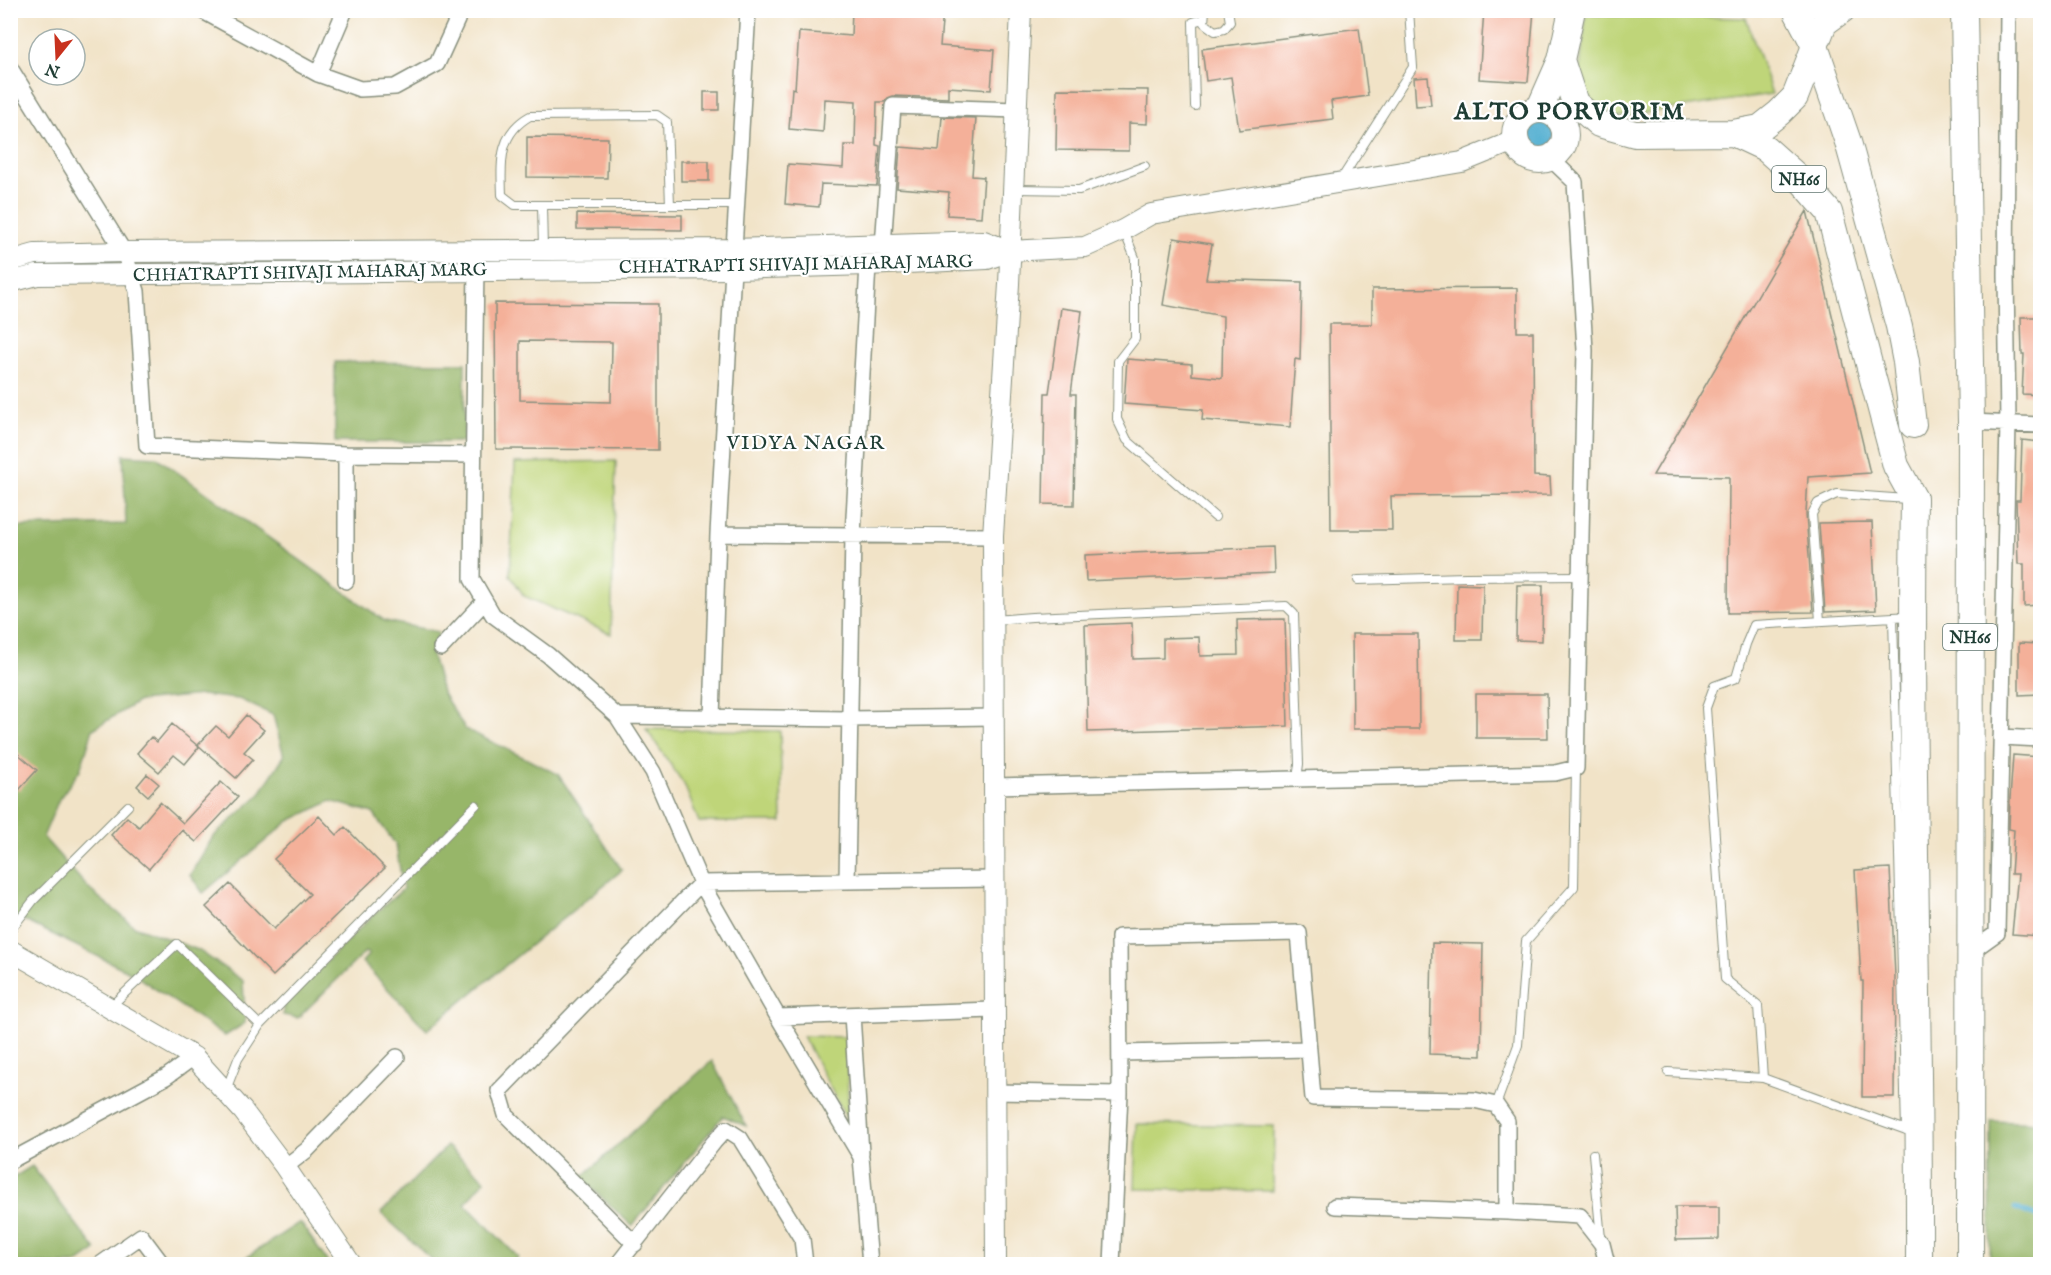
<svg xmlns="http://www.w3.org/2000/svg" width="2051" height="1275" font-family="'IM FELL English',serif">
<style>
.green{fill:#bfd579;stroke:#6f8956;stroke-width:1.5}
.forest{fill:#97b669;stroke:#5b7a4e;stroke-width:1.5}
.water{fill:#51aed0;stroke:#387682;stroke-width:1.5}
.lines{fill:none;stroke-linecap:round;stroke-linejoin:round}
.stream{stroke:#51aed0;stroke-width:5}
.building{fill:#f4b099;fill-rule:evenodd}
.service-casing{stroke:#88907e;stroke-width:10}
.minor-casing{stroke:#88907e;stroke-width:18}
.tertiary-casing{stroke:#88907e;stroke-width:22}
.primary-casing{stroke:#88907e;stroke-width:28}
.trunk-casing{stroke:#88907e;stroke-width:28}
.service{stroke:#fff;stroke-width:8}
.minor{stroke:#fff;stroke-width:15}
.tertiary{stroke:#fff;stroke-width:20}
.primary{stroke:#fff;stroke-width:26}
.trunk{stroke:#fff;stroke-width:26}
.labels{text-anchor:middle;stroke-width:4.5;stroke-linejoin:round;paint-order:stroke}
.shield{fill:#fff;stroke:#627771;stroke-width:1.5}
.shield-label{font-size:16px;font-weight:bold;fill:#1f3d34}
.street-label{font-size:18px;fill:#1f3d34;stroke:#fff}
.neighbourhood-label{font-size:20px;letter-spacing:1.5px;fill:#1f3d34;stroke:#fff}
.district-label{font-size:24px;font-weight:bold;letter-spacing:1.5px;fill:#1f3d34;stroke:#fff}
</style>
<rect width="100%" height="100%" fill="#fff"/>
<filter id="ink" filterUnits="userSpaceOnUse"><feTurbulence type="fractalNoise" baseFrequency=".0167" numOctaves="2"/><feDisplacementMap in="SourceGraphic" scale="12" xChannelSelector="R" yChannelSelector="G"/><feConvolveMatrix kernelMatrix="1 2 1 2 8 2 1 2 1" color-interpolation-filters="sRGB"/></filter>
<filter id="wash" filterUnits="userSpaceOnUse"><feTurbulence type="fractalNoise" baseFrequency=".008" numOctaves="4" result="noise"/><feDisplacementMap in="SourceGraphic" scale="24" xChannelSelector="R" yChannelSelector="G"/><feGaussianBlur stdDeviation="1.35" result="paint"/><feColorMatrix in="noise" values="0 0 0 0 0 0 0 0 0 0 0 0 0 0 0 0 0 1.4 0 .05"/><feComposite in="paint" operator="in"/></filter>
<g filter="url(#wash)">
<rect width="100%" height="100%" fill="#f1e3c7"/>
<!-- green -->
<path class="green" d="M 1586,15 L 1746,18 L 1772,94 L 1617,117 L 1591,106 L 1578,86 Z
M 616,461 L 611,634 L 524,596 L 510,575 L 515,463 Z
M 646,729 L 780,731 L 782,822 L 699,822 L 684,784 Z
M 803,1036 L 846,1037 L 849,1123 Z
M 1137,1124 L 1274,1126 L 1273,1191 L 1135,1189 Z"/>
<!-- forest -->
<path class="forest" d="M 335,362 L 465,363 L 464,442 L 335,442 Z
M 123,455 L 156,457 L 385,621 L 439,632 L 431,652 L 442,692 L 465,729 L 558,774 L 622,870 L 427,1030 L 362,962 L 369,954 L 365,952 L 298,1018 L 283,1015 L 283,1005 L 369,919 L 403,889 L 396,845 L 373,813 L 331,801 L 289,821 L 203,893 L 190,875 L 213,837 L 259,795 L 284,756 L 273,715 L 239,699 L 201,695 L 139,701 L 93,729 L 80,770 L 59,799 L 43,837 L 90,890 L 134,926 L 198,950 L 243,981 L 245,1023 L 225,1036 L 130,972 L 11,914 L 10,527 L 126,524 Z
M 712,1061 L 746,1126 L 723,1116 L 632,1226 L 581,1178 Z
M 1991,1121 L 2040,1123 L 2040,1264 L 1993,1264 L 1990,1262 Z
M 447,1146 L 485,1180 L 465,1204 L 518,1257 L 512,1264 L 436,1264 L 381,1213 Z
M 32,1166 L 96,1250 L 76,1264 L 11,1264 L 11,1179 Z
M 300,1222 L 329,1264 L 248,1264 L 244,1259 Z"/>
<!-- water -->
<path class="water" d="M1526 135a14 14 0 1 1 28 0a14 14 0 1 1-28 0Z"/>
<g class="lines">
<!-- stream -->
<path class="stream" d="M 2015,1208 L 2040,1218"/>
</g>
<g id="blocks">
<!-- building -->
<path class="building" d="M 852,10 L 943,10 L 940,46 L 994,50 L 991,90 L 948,87 L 948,98 L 893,96 L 888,98 L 884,102 L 877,102 L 876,145 L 880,146 L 877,186 L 821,184 L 819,207 L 785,204 L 788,164 L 843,168 L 844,145 L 855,145 L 856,101 L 825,99 L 823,132 L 789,129 L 792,88 L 795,89 L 799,32 L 851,36 Z
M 1484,10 L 1534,10 L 1528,82 L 1479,79 Z
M 1359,28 L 1368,96 L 1331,101 L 1333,119 L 1239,130 L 1231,77 L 1206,81 L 1202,49 Z
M 1428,77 L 1431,105 L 1416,106 L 1414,78 Z
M 1057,89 L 1148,90 L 1147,124 L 1129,123 L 1129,151 L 1056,150 Z
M 704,92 L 719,92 L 719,110 L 704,110 Z
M 942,117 L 976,118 L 972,176 L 984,177 L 981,217 L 947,215 L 949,192 L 897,188 L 900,147 L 939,150 Z
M 527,137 L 608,138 L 607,178 L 527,177 Z
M 681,161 L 709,161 L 709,181 L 681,181 Z
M 1807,211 L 1870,473 L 1808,477 L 1806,514 L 1813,612 L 1728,613 L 1729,477 L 1653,475 Z
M 577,214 L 682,215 L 682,230 L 577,229 Z
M 1174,238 L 1212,244 L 1206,279 L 1302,282 L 1300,360 L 1295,359 L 1290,427 L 1202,420 L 1203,410 L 1124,404 L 1127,359 L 1192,364 L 1192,375 L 1222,378 L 1223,316 L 1163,305 Z
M 1517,288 L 1517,332 L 1533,332 L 1534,476 L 1550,477 L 1551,495 L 1391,496 L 1392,530 L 1331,530 L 1329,324 L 1372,324 L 1372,289 Z
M 495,303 L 658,304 L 658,450 L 496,449 ZM 520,341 L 612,342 L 611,402 L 520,400 Z
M 1061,308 L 1082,311 L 1071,394 L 1076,394 L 1074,505 L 1043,504 L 1045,393 L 1049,393 Z
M 2021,317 L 2040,317 L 2040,395 L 2022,394 L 2024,354 L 2022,354 Z
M 2022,440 L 2040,442 L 2040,605 L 2024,606 L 2024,564 L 2018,564 L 2016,500 L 2020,500 Z
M 1872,522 L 1876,610 L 1825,612 L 1819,523 Z
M 1273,547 L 1274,573 L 1086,581 L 1085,555 Z
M 1457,584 L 1483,585 L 1482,640 L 1456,640 Z
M 1517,585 L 1543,585 L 1542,641 L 1516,640 Z
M 1285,619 L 1288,726 L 1088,732 L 1085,625 L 1132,623 L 1133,659 L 1163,658 L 1163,638 L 1199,637 L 1200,656 L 1238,655 L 1237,620 Z
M 1352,634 L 1418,634 L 1419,729 L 1353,729 Z
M 2019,643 L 2040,644 L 2040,694 L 2019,695 Z
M 1476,694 L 1547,694 L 1548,738 L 1476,738 Z
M 246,715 L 264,730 L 244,752 L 253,759 L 236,778 L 198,745 L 216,726 L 228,736 Z
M 172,724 L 199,747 L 185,764 L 174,755 L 159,772 L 137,753 L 151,737 L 157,742 Z
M 10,747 L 37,770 L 19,790 L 10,783 Z
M 2013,755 L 2040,757 L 2040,936 L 2012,934 L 2018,874 L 2011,874 L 2014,830 L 2009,829 L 2010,799 Z
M 147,774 L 159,784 L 148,796 L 137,786 Z
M 221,782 L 238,797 L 196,842 L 182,830 L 149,869 L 111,835 L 127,817 L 139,827 L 160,802 L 183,823 Z
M 319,816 L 337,835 L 345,827 L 385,868 L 273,976 L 206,907 L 230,884 L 274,929 L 310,894 L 274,859 Z
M 1890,868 L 1895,976 L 1894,1097 L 1862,1097 L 1863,981 L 1861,981 L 1855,870 Z
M 1432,943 L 1483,944 L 1481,1056 L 1430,1054 Z
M 1675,1207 L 1719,1207 L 1719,1239 L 1676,1240 Z"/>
</g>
</g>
<g filter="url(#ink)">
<use href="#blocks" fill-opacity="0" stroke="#88907e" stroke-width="1.5"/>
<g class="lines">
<!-- service casing -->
<g class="service-casing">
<path id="service" d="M 1205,10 L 1204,23 L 1215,31 L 1224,29 L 1230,22 L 1228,10
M 1195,106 L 1193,22 L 1203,19
M 1342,178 L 1413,67 L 1409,10
M 1015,189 L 1079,190 L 1145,166
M 542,205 L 543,249
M 670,205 L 667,122 L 657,115 L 530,116 C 498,134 501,163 502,195 L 515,205 L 737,205
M 1124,231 L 1135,258 L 1135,339 L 1118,361 L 1117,419 L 1127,440 L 1215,517
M 1358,580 L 1466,577 L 1581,576
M 1893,617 L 1906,1130
M 995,620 L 1032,617 L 1286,606 L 1294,614 L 1299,764 L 1297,779
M 1820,621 L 1812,514 L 1818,503 L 1837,494 L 1907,499
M 10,931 L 33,901 L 128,806
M 110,1007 L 177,944 L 260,1025 L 238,1059 L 226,1090
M 260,1025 L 476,805
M 1668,1072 L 1763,1078 L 1909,1131
M 1763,1078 L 1758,1006 L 1725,979 L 1706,708 L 1714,686 L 1736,678 L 1746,644 L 1754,625 L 1911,616
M 1496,1105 L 1518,1045 L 1526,941 L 1574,887 L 1576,768
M 1593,1154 L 1601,1239"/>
</g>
<!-- minor casing -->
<g class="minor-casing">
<path id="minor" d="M 201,10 L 318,74 L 360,89 L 395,87 L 437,64 L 457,20 L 459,10
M 10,68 L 124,252 L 137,291 L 147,446 L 346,454 L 473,455
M 318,74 L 345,10
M 883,246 L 893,106 L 1017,110
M 734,249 L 748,10
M 476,263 L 472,579 L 493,615 L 548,655 L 617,716 L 653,772 L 701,883 L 778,1017 L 861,1157 L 870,1264
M 1971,422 L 2040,425
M 718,534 L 993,536
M 346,581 L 346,454
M 441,648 L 485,601
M 617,716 L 849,719 L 995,717
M 712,718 L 718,534 L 733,269
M 2001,737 L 2040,739
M 995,786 L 1555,773 L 1576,768 L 1585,350 L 1575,182 L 1550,158
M 847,881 L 853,535 L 868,265
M 1969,953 L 1997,933 L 2008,423 L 2006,275 L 2008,10
M 852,1015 L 861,1153
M 778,1017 L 994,1010
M 1121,1053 L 1308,1049
M 994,1092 L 1120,1094
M 10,1161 L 166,1077 L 194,1057
M 285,1167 L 307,1150 L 397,1057
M 1335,1206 L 1507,1212 L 1580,1216 L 1602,1244 L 1607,1264
M 635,1244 L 506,1115 L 499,1091 L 701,883 L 995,879
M 101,1264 L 141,1236 L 162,1264
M 618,1264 L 714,1142 L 726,1129 L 740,1138 L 802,1239 L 805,1264
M 1112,1264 L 1120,1094 L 1119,937 L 1299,933 L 1313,1098 L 1474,1100 L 1496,1105 L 1507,1121 L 1507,1212"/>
</g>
<!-- tertiary casing -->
<g class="tertiary-casing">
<path id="tertiary" d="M 10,261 L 35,254 L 124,252 L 734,249 L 984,241 L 1010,251
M 10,282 L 37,275 L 733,269 L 868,265 L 987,259 L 1010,251 L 1085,247 L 1123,230 L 1151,214 L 1462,162 L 1516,140
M 10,950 L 194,1057 L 243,1111 L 285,1167 L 351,1264
M 996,1264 L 993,536 L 1009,284 L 1021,10"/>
</g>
<!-- primary casing -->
<g class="primary-casing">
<path id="primary" d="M 1572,10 L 1561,60 L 1575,103 L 1599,124 L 1635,134 L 1733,133 L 1765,148 L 1803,182 L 1829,212 L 1896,466 L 1914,499
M 1539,110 L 1561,60
M1515 135a25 25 0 1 1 50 0a25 25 0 1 1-50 0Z
M 1733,133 L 1760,128 L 1779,113 L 1795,97 L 1824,23 L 1842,10"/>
</g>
<!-- trunk casing -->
<g class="trunk-casing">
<path id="trunk" d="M 1796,10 L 1815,46 L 1848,142 L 1899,326 L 1906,362 L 1913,425
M 1964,10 L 1971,422 L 1970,1264
M 1914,499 C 1910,754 1920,1009 1919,1264"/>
</g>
<!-- service -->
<use href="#service" class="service"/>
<!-- minor -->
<use href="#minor" class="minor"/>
<!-- tertiary -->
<use href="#tertiary" class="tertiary"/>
<!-- primary -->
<use href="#primary" class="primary"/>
<!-- trunk -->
<use href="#trunk" class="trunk"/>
</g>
</g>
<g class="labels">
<!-- shield labels -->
<g class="shield">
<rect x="1772" y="166" width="54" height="26" rx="4.5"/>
<rect x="1943" y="624" width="54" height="26" rx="4.5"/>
</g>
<g class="shield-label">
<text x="1799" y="185">NH66</text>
<text x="1970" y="643">NH66</text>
</g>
<!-- street labels -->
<g class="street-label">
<text transform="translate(796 264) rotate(-1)" y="6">CHHATRAPTI SHIVAJI MAHARAJ MARG</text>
<text transform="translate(310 272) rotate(-1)" y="6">CHHATRAPTI SHIVAJI MAHARAJ MARG</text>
</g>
<!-- neighbourhood labels -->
<g class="neighbourhood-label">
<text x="806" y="449">VIDYA NAGAR</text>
</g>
<!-- district labels -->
<g class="district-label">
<text x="1570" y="119">ALTO PORVORIM</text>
</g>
</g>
<!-- margin -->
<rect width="2051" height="1275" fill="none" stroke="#fff" stroke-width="36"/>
<!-- north arrow -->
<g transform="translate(57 57) rotate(198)"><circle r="28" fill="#ffffff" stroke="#a5b1ae" stroke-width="1.5"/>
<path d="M0-4.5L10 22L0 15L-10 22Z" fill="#c8321e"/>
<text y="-9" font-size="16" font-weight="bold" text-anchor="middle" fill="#1f3d34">N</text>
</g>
</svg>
